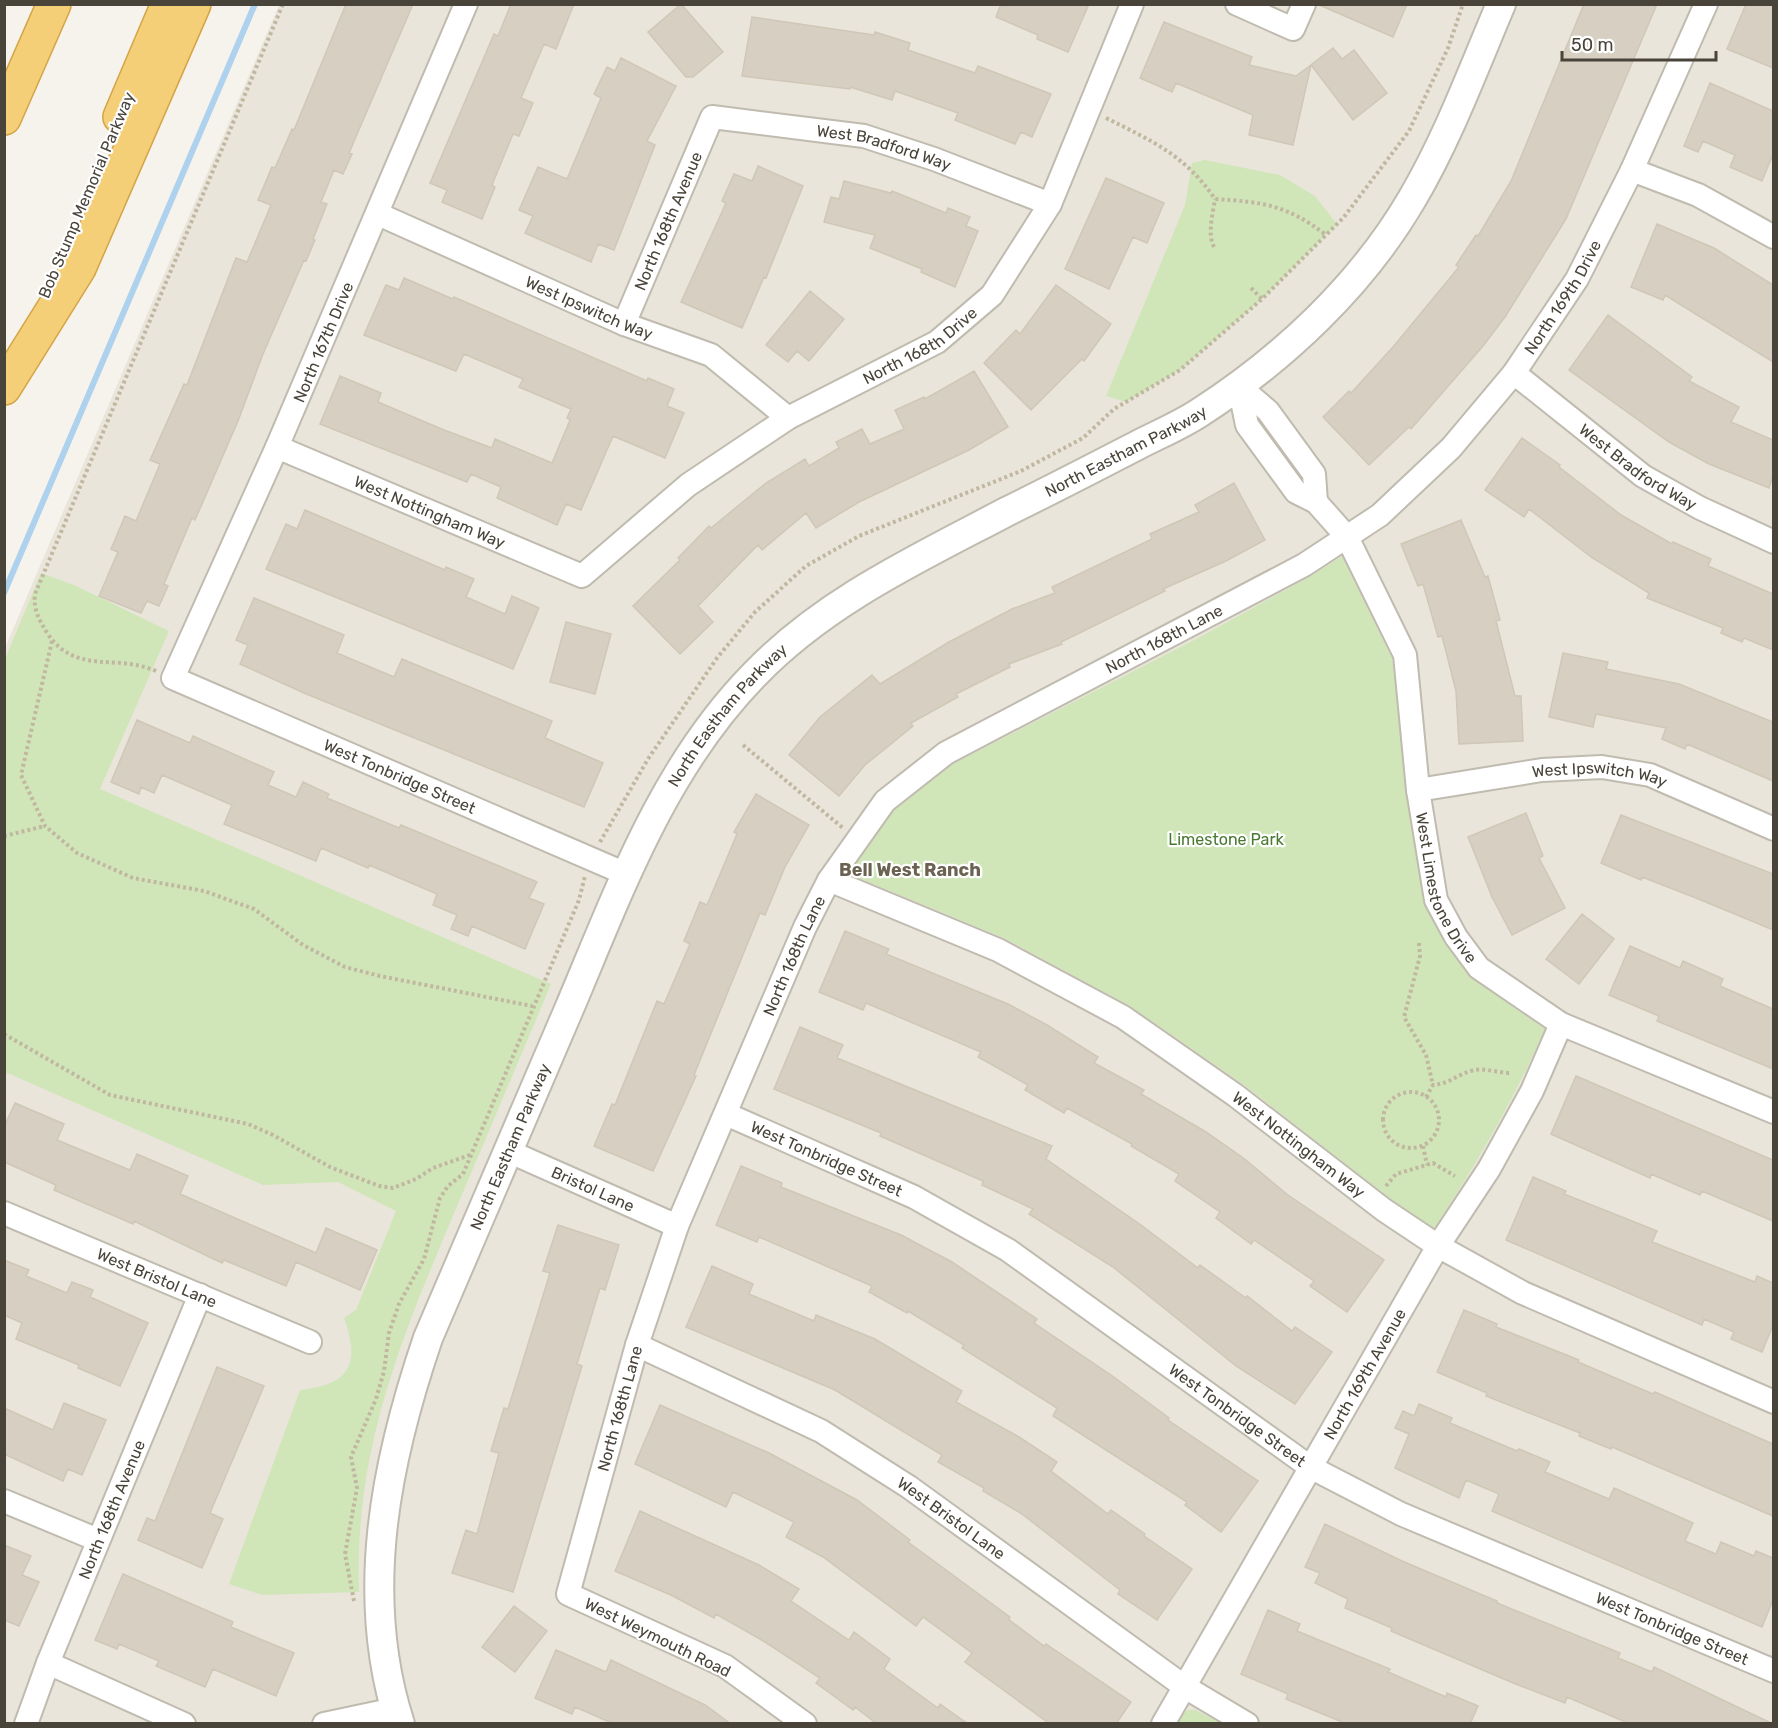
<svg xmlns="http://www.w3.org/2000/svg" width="1778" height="1728" font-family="Rubik,sans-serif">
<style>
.residential{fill:#e9e5db}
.green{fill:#d0e6b8}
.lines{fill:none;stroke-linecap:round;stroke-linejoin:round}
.stream{stroke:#aed1ed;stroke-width:6}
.building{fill:#d6cfc2;stroke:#d0c7b6;stroke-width:1.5}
.minor-casing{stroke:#c0bbaf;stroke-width:26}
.tertiary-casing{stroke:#c0bbaf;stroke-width:32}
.motorway-casing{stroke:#d4a447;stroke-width:36}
.path{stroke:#c1b7a1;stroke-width:4;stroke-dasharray:3 3;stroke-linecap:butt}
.minor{stroke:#fff;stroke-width:22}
.tertiary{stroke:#fff;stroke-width:28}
.motorway{stroke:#f4cf78;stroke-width:33}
.labels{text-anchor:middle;stroke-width:4.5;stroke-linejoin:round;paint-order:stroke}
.street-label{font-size:16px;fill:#49443a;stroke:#fff}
.park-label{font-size:16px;fill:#497830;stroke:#fff}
.neighbourhood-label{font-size:18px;font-weight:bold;fill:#6b6252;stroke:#fff}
</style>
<rect width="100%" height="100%" fill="#f5f3ec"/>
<!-- residential -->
<path class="residential" d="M 279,5 L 1773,5 L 1773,1723 L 5,1724 L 5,648 Z"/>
<!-- green -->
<path class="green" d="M 1205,160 L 1280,175 L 1315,196 L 1337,224 L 1262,299 L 1180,370 L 1126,402 L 1106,396 L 1185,205 L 1192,163 Z
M 1342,556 L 1392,659 L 1411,784 L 1435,913 L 1469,976 L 1545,1029 C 1514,1099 1477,1164 1434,1228 L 1392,1200 L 1243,1084 L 1130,1006 L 1004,938 L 849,874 L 894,810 L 953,764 L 1200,637 L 1311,576 Z
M 41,573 L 74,585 L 169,631 L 100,789 L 551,984 C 519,1060 487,1136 455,1211 C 401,1339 354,1450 359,1592 L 262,1595 L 229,1584 L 300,1390 C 349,1385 361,1365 344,1318 L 356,1310 L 396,1211 L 338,1182 L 263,1185 L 5,1072 L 5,659 Z
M 1188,1710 L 1195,1710 L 1221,1723 L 1176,1724 L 1182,1714 Z"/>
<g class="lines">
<!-- stream -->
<path class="stream" d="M 4,593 L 255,4"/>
</g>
<!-- building -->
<path class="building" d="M 346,4 L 413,4 L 349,153 L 352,154 L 343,174 L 334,170 L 321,202 L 327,204 L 313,239 L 315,240 L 306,261 L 304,260 L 263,354 L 238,421 L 195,520 L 192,518 L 164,584 L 168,586 L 159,606 L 147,601 L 141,613 L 99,596 L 118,552 L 111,549 L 125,516 L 136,521 L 160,464 L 150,460 L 184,384 L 187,385 L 236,258 L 247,262 L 271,205 L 258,200 L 272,167 L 275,168 L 292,129 L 294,130 Z
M 511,4 L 574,4 L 556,49 L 544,44 L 521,98 L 533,103 L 519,136 L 513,134 L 492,185 L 495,187 L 482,219 L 442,202 L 447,190 L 430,183 L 494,34 L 498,36 Z
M 681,4 L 723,52 L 693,77 L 686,77 L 648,32 Z
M 1001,4 L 1089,4 L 1068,52 L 1037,39 L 1038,35 L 996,17 Z
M 1317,4 L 1407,4 L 1393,37 Z
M 1584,4 L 1657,4 L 1566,219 L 1505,317 L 1483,346 L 1411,429 L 1409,427 L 1369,465 L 1323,417 L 1349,391 L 1351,393 L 1393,347 L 1459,267 L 1456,265 L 1476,235 L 1478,236 L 1511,181 Z
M 1746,4 L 1773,4 L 1773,68 L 1727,49 Z
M 752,17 L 874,35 L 875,32 L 910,43 L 908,50 L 975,73 L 978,66 L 1051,94 L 1032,137 L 1021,132 L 1015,144 L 955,120 L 958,113 L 895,91 L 892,100 L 850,87 L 850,89 L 742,76 Z
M 1164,22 L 1252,57 L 1249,65 L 1296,76 L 1311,65 L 1293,145 L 1249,135 L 1253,115 L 1176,83 L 1172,92 L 1140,78 Z
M 1333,48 L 1342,59 L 1354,50 L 1387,93 L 1353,120 L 1311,65 Z
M 621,58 L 676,86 L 647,141 L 655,145 L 614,250 L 598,244 L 591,262 L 525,233 L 533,216 L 519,210 L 538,167 L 567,179 L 601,98 L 594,94 L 607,67 L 615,71 Z
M 1710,83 L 1773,111 L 1773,154 L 1762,181 L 1730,167 L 1735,155 L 1703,141 L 1698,152 L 1684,146 Z
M 758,166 L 803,186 L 766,278 L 764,277 L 742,328 L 681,302 L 726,203 L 722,201 L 734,174 L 752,181 Z
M 1106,178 L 1164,203 L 1147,243 L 1133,237 L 1109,289 L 1065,269 Z
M 844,181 L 891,193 L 892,191 L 946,213 L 948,208 L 970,217 L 966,226 L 978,231 L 955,287 L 921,272 L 922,269 L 870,248 L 875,235 L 824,222 L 831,197 L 839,199 Z
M 1657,224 L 1714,248 L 1773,285 L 1773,362 L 1665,295 L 1663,300 L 1631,287 Z
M 404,278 L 453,299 L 454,297 L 647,381 L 648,378 L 674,389 L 667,406 L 684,413 L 665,458 L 613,436 L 581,510 L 566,504 L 557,525 L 497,498 L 501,487 L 471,474 L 467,482 L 320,424 L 340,376 L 381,393 L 378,402 L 444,430 L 492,448 L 495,439 L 552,463 L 570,420 L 567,418 L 571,409 L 519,387 L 523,379 L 464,354 L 456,371 L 364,335 L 386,285 L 399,290 Z
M 1056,285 L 1111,324 L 1084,361 L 1082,359 L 1031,410 L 984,363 L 1016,330 L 1020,334 Z
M 810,291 L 844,319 L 809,361 L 797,351 L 788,362 L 766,345 Z
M 1608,315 L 1692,377 L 1689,381 L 1739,407 L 1731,422 L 1773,440 L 1773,476 L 1769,488 L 1709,464 L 1669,442 L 1569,370 Z
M 974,371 L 1008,427 L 969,450 L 859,502 L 816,528 L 806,513 L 762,550 L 758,545 L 698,606 L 713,622 L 680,654 L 633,606 L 680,560 L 678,558 L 709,526 L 711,528 L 766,483 L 805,459 L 809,466 L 839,448 L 836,442 L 862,429 L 870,444 L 904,429 L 895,410 L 924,397 L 925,399 Z
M 1522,438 L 1560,465 L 1559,467 L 1621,515 L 1672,544 L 1673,542 L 1711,559 L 1708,566 L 1773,594 L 1773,650 L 1744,638 L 1742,642 L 1721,633 L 1723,628 L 1647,598 L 1649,593 L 1591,557 L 1529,509 L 1524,517 L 1485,490 Z
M 1234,483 L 1265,540 L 1226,561 L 1163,589 L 1165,591 L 1061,642 L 1062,644 L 1009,664 L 1010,667 L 956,694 L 958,697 L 911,723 L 913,726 L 865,765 L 839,796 L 789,755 L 820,717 L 872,675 L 880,684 L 949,642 L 1012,609 L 1055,593 L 1052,587 L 1152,539 L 1150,534 L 1199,512 L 1195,505 Z
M 305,510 L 445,570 L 446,567 L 474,579 L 466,597 L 505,614 L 512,596 L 539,608 L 513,669 L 266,569 L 286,524 L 297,529 Z
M 1461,520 L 1485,577 L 1488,576 L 1500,620 L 1496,621 L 1515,696 L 1521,696 L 1523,741 L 1459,744 L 1456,691 L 1442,636 L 1438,637 L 1423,584 L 1418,586 L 1401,544 Z
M 254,598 L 344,635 L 337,653 L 394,677 L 402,659 L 552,721 L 545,738 L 603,763 L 584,807 L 304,693 L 240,664 L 248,645 L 236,640 Z
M 566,622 L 611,634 L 595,694 L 550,682 Z
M 1563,653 L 1608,662 L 1606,669 L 1679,684 L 1773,722 L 1773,781 L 1687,744 L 1685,749 L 1662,739 L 1666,728 L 1596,714 L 1593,727 L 1549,717 Z
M 137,720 L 190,743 L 193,736 L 274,772 L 268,785 L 296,797 L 303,782 L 329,794 L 327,798 L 399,828 L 401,825 L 537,882 L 529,898 L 544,904 L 525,949 L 472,926 L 468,936 L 451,929 L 457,915 L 433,905 L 437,894 L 369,865 L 368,868 L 321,848 L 316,861 L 224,824 L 232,805 L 162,775 L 154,793 L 141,787 L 139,794 L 111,782 Z
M 756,794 L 809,825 L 785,867 L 765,915 L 760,913 L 694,1075 L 696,1076 L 653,1171 L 594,1146 L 612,1104 L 615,1105 L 657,1001 L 664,1004 L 690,944 L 684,941 L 700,902 L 707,905 L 737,834 L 734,832 Z
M 1526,813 L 1543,856 L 1539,858 L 1565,908 L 1512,935 L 1492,897 L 1468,837 Z
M 1621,815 L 1773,874 L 1773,930 L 1696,898 L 1642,877 L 1641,880 L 1601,863 Z
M 1582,914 L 1614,939 L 1579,984 L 1546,959 Z
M 845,931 L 889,949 L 886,954 L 1008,1004 L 1047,1025 L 1098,1057 L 1094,1063 L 1144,1090 L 1141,1094 L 1206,1132 L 1242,1157 L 1288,1195 L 1384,1260 L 1347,1312 L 1310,1286 L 1314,1281 L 1254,1240 L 1251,1244 L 1216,1218 L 1220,1212 L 1175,1181 L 1179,1174 L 1131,1146 L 1132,1144 L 1067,1108 L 1064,1113 L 1025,1090 L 1028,1085 L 978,1057 L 981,1052 L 866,1003 L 863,1010 L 819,992 Z
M 1630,946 L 1680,968 L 1683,961 L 1723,979 L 1720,986 L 1773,1009 L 1773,1069 L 1657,1021 L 1659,1016 L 1609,995 Z
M 800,1027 L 843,1045 L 837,1058 L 1052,1146 L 1046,1159 L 1141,1225 L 1198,1268 L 1200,1265 L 1246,1298 L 1247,1296 L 1292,1331 L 1295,1327 L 1332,1352 L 1295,1404 L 1236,1366 L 1113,1267 L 1029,1214 L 1033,1209 L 982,1185 L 983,1181 L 880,1136 L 881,1133 L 774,1089 Z
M 1576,1076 L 1773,1160 L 1773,1221 L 1702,1191 L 1700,1195 L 1651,1174 L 1650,1178 L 1551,1134 Z
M 15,1103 L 64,1124 L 57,1140 L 130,1170 L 137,1154 L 188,1176 L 180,1194 L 316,1253 L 326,1228 L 377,1250 L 360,1290 L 296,1262 L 286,1286 L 224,1260 L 222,1263 L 134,1221 L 133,1224 L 54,1190 L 56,1185 L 4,1162 L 4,1127 Z
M 741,1166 L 782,1183 L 781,1187 L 901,1235 L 952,1262 L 1037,1319 L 1034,1323 L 1111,1375 L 1169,1418 L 1168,1420 L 1258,1481 L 1221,1532 L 1185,1505 L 1187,1502 L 1053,1416 L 1057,1408 L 962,1348 L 964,1345 L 908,1311 L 907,1313 L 869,1292 L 872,1286 L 759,1237 L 757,1242 L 716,1225 Z
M 1533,1177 L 1566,1191 L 1564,1194 L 1657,1231 L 1652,1242 L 1755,1282 L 1757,1276 L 1773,1283 L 1773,1325 L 1762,1352 L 1731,1339 L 1734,1332 L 1704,1319 L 1702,1325 L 1506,1240 Z
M 558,1225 L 619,1245 L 605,1290 L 600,1288 L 577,1364 L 582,1366 L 513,1592 L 452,1573 L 466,1530 L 477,1534 L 499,1453 L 491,1451 L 504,1408 L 508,1409 L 550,1273 L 543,1271 Z
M 4,1260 L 29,1270 L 26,1276 L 67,1293 L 72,1282 L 93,1290 L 90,1297 L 148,1323 L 120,1386 L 78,1368 L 79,1365 L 16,1339 L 22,1323 L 4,1315 Z
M 712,1266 L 753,1284 L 749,1294 L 814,1321 L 816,1315 L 875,1339 L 962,1391 L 956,1402 L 1019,1437 L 1057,1462 L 1051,1471 L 1108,1514 L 1111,1510 L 1145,1534 L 1144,1536 L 1192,1569 L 1157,1620 L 1118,1594 L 1120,1590 L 1022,1514 L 983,1491 L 984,1488 L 938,1462 L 942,1455 L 835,1390 L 686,1327 Z
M 1464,1310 L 1497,1324 L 1496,1327 L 1579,1360 L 1578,1362 L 1653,1394 L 1655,1392 L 1773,1444 L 1773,1516 L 1612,1447 L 1611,1449 L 1579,1436 L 1580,1433 L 1486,1396 L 1487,1393 L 1437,1372 Z
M 217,1367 L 264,1386 L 210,1513 L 223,1519 L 202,1568 L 138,1540 L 147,1518 L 155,1521 Z
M 64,1403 L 106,1420 L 82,1475 L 68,1469 L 63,1481 L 4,1454 L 4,1408 L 53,1430 Z
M 1419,1404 L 1452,1418 L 1450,1423 L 1517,1451 L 1519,1449 L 1550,1462 L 1545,1472 L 1609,1499 L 1614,1488 L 1693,1523 L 1685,1541 L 1716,1554 L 1721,1542 L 1754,1556 L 1756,1551 L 1773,1558 L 1773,1600 L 1762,1627 L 1492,1511 L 1499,1494 L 1466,1480 L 1459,1498 L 1395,1468 L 1409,1434 L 1395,1428 L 1403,1411 L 1414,1416 Z
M 660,1405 L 769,1453 L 857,1500 L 910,1540 L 908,1542 L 1010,1617 L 1008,1619 L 1044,1646 L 1046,1644 L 1131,1702 L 1116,1724 L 1050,1724 L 965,1662 L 972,1653 L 923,1617 L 916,1626 L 823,1557 L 786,1537 L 794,1522 L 733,1492 L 726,1507 L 635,1464 Z
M 640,1511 L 759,1565 L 799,1589 L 791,1601 L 849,1640 L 854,1632 L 890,1659 L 884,1669 L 938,1708 L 940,1704 L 968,1724 L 877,1724 L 855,1707 L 853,1710 L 816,1683 L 820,1678 L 765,1642 L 716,1614 L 714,1618 L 673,1596 L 615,1571 Z
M 1325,1524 L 1402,1561 L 1497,1601 L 1497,1603 L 1620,1653 L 1618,1658 L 1652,1672 L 1654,1667 L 1773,1724 L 1630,1724 L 1567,1697 L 1565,1703 L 1518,1685 L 1391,1631 L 1392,1628 L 1345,1608 L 1348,1599 L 1315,1583 L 1320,1573 L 1305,1567 Z
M 4,1545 L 31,1556 L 22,1575 L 39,1582 L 19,1626 L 4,1620 Z
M 123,1574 L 233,1622 L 231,1627 L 294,1653 L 276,1696 L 213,1669 L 205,1687 L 156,1666 L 159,1661 L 119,1644 L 117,1649 L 95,1640 Z
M 514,1606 L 547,1631 L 515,1672 L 482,1647 Z
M 1268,1610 L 1300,1624 L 1297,1631 L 1390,1669 L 1388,1672 L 1446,1697 L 1447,1693 L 1478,1706 L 1470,1724 L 1347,1724 L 1286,1699 L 1288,1694 L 1241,1674 Z
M 556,1650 L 606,1672 L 611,1660 L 705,1705 L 731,1724 L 614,1724 L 575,1707 L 572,1714 L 535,1698 Z"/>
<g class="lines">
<!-- minor casing -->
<g class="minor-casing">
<g id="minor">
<path id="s1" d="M 466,4 L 277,447 L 173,678 L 626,874"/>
<path d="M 1237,4 L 1293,29 L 1304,4"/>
<path d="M 1632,170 L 1698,195 L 1774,237"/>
<path id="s2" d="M 378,214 L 624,324 L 711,355 L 788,418"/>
<path id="s3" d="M 624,324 L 712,117 L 864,136 L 934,159 L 1050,204"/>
<path id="s4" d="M 1514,373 L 1643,476 L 1700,508 L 1774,542"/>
<path id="s5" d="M 1239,386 L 1247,425 L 1296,492 L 1316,502 L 1347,537 L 1405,655 L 1418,790 L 1436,900 L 1456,937 L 1479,968 L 1561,1024 L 1774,1112"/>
<path d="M 1239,386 L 1268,411 L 1314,474 L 1316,502"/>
<path id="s6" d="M 277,447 L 582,576 L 688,485 L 788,418 L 937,342 L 992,295 L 1050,204 L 1132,4"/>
<path id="s7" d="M 1418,790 L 1542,770 L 1602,767 L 1650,775 L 1774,829"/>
<path id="s8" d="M 829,880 L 998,950 L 1123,1017 L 1235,1095 L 1384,1210 L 1438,1246 L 1523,1293 L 1774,1402"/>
<path id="s9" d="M 726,1114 L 914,1197 L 1008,1250 L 1310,1467 L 1401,1514 L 1774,1671"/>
<path id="s10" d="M 508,1151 L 677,1226"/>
<path id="s11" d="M 4,1213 L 310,1342"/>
<path id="s12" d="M 637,1345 L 821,1431 L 909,1487 L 1185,1687 L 1247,1724"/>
<path d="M 4,1501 L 98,1540"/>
<path d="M 48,1663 L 184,1724"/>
<path id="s13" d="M 26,1724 L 48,1663 L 200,1295"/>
<path d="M 324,1724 L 395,1709"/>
<path id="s14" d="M 805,1724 L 725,1666 L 568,1594 L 637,1345 L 677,1226 L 805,927 L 829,880 L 885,801 L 946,753 L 1304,565 L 1380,515 L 1451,448 L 1514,373 L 1577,279 L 1632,170 L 1706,4"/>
<path id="s15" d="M 1163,1724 L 1438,1246 L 1489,1169 L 1532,1091 L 1561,1024"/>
</g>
</g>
<!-- tertiary casing -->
<g class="tertiary-casing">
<g id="tertiary">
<path id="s16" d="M 400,1724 C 358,1595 386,1461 428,1338 C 475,1228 522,1118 569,1009 C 619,891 663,768 754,675 C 825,601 919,558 1008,511 C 1051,490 1093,468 1136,446 C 1157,435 1179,426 1199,413 C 1283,359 1361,286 1412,199 C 1448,138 1473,70 1501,4"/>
</g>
</g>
<!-- motorway casing -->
<g class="motorway-casing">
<path id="motorway" d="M 120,117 L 168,4
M 4,118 L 54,4
M 4,388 L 79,268 L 194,4"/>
</g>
<!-- path -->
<path class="path" d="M 1106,118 C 1152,141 1185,155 1215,199 C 1263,202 1287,205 1326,235
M 1214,247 C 1207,234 1213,213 1215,199
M 1251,288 L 1262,299
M 52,641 L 21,775 L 45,826 L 77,853 L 133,878 L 204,891 L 254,909 L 303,945 L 345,967 L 380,976 L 532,1006
M 156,671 C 115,653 76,676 47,633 C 39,619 33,610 35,594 L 283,4
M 743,745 L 843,828
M 4,836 L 45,826
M 600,842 L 648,759 L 717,658 L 755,612 L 806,566 L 859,536 L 1021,471 L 1083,438 L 1114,409 L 1180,370 L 1262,299 L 1344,217 L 1409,131 L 1448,48 L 1463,4
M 1419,943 L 1420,956 L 1404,1017 L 1426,1055 L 1433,1085
M 4,1034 L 110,1095 L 248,1124 L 273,1135 L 330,1167 L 379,1186 L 393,1188 L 416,1179 L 433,1168 L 470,1155
M1383 1120a28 28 0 1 1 56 0a28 28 0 1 1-56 0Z
M 1426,1097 L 1433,1085 C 1449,1084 1458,1074 1474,1070 C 1485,1068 1500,1073 1512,1073
M 1423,1146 L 1427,1165
M 1386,1186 L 1396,1174 L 1433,1163 L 1455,1176
M 354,1601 L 345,1554 L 357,1488 L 351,1457 L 376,1399 L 384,1371 L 389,1333 L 399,1304 L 424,1259 L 440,1198 L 448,1186 L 463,1174 L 579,900 L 585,876"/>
<!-- minor -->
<use href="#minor" class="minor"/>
<!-- tertiary -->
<use href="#tertiary" class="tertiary"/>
<!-- motorway -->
<use href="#motorway" class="motorway"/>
</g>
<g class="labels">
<!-- street labels -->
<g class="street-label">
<text dy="6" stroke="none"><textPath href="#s3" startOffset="400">West Bradford Way</textPath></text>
<text transform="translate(86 195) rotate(-67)" y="6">Bob Stump Memorial Parkway</text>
<text dy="6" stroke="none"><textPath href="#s3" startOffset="112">North 168th Avenue</textPath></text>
<text dy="6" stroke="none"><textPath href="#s14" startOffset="1989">North 169th Drive</textPath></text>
<text dy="6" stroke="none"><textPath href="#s2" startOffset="231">West Ipswitch Way</textPath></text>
<text transform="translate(323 342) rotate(-67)" y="6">North 167th Drive</text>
<text dy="6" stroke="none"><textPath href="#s6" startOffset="742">North 168th Drive</textPath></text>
<text dy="6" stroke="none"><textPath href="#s16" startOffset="1572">North Eastham Parkway</textPath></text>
<text dy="6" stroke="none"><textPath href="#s4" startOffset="156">West Bradford Way</textPath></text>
<text dy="6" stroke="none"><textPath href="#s6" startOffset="166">West Nottingham Way</textPath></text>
<text dy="6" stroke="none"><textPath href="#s14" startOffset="1454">North 168th Lane</textPath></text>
<text dy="6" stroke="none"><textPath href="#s16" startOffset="1088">North Eastham Parkway</textPath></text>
<text dy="6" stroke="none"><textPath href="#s1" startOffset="982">West Tonbridge Street</textPath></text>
<text dy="6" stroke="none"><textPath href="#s7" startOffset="184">West Ipswitch Way</textPath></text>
<text dy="6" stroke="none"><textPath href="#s5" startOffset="562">West Limestone Drive</textPath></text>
<text dy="6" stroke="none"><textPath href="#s14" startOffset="950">North 168th Lane</textPath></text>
<text dy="6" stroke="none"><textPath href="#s8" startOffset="542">West Nottingham Way</textPath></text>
<text dy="6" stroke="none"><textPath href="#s16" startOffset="602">North Eastham Parkway</textPath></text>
<text dy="6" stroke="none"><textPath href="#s9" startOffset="110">West Tonbridge Street</textPath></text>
<text dy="6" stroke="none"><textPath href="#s10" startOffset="93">Bristol Lane</textPath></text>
<text dy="6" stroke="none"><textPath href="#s11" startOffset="166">West Bristol Lane</textPath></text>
<text dy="6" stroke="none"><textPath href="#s15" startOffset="404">North 169th Avenue</textPath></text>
<text dy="6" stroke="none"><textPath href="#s14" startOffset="464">North 168th Lane</textPath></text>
<text dy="6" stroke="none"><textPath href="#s9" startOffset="596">West Tonbridge Street</textPath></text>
<text dy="6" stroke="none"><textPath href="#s13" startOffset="231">North 168th Avenue</textPath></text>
<text dy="6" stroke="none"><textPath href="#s12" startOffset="360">West Bristol Lane</textPath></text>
<text dy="6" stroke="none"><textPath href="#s9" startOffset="1082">West Tonbridge Street</textPath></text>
<text transform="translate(658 1637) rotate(26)" y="6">West Weymouth Road</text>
</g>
<!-- park labels -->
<g class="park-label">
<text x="1226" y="845">Limestone Park</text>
</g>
<!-- neighbourhood labels -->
<g class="neighbourhood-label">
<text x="910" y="876">Bell West Ranch</text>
</g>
</g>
<!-- border -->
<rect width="1778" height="1728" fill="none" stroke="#49443a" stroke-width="12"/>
<!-- scale -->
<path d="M1562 51v9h154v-9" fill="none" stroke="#49443a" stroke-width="3"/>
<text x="1571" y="51" font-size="18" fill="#49443a" stroke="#ffffff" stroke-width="4.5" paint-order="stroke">50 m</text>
</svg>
